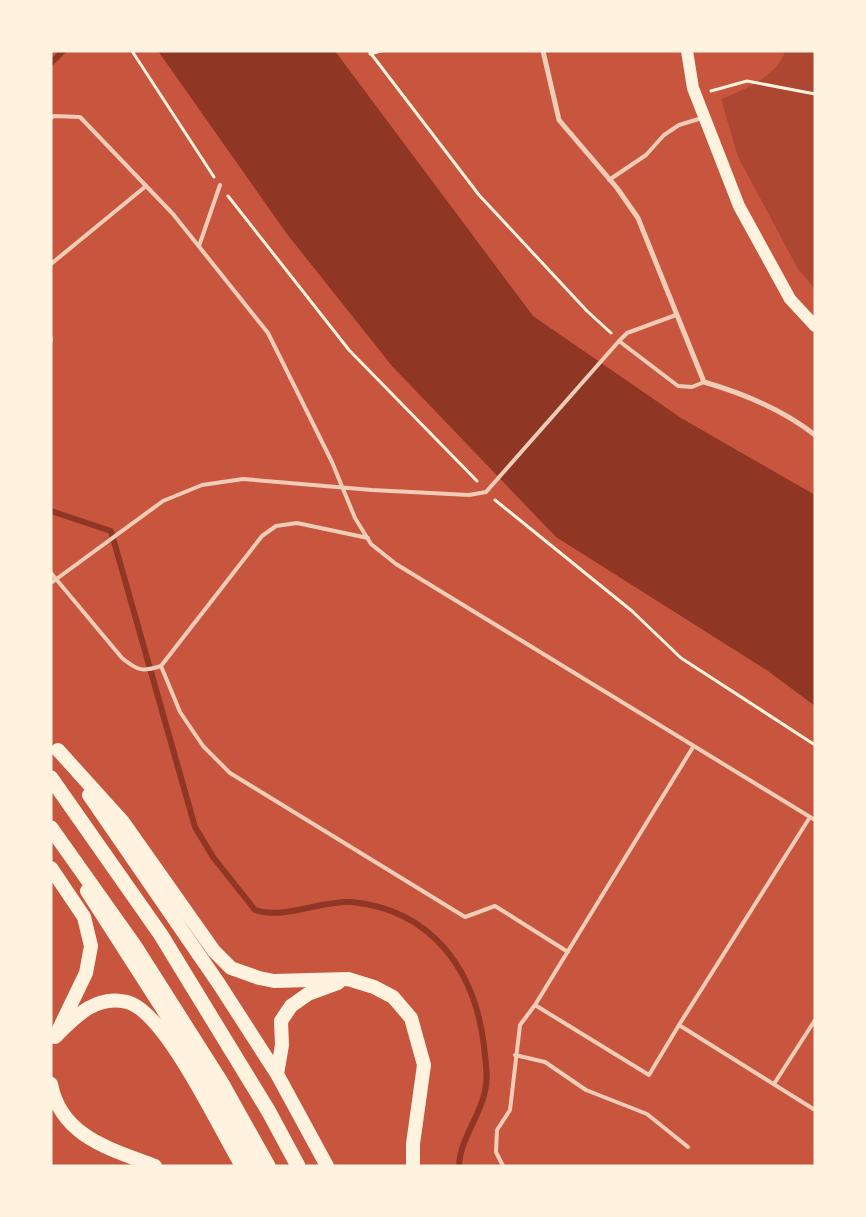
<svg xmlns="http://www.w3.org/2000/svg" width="866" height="1217" font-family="Poppins,sans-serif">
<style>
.green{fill:#ae4732}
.water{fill:#8f3625}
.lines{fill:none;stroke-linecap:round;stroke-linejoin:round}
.stream{stroke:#8f3625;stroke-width:6}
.path{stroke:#fff3e0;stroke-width:3}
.service{stroke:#f1ccb7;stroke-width:4}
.minor{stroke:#f1ccb7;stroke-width:5}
.primary{stroke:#fff3e0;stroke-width:12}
.trunk{stroke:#fff3e0;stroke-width:14}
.motorway{stroke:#fff3e0;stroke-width:15}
</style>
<rect width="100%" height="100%" fill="#c8553d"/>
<!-- green -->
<path class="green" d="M 785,51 L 815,51 L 815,289 L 798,269 L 738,157 L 721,99 C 742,91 779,75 785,51 Z"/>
<!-- water -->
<path class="water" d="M 158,51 L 335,51 L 533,316 L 681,418 L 815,495 L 815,706 L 768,671 L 556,537 L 392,366 L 287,234 Z"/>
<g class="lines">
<!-- stream -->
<path class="stream" d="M 51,63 L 63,51
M 51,511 L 111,531 L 195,827 L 213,857 L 255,910 C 285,920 320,900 352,902 C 432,910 475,970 484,1046 C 485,1060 489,1076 485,1091 C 480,1117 460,1139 459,1166"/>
<!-- path -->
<path class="path" d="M 132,51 L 214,177
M 369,51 L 479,195 L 587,311 L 611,333
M 370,54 L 381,51
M 711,91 L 747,81 L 815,94
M 228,196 L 349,350 L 477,481
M 495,500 L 632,611 L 681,658 L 815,745"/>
<!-- service -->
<path class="service" d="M 51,118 L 54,116 L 80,117 L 173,214 L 268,333 L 332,462 L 355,518 L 371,544 L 396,564 L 815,820
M 609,180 L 646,155 L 664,135 L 679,125 L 702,118
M 199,246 L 220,185
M 51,264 L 146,186
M 51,338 L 51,341
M 619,341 L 627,333 L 676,315
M 51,573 L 122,658 C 138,671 142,672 161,666 L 262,536 L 276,526 L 297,523 L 368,538
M 51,583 L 163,501 L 202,485 L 243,479 L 372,490 L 469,495 L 486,492 L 619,341 L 678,386 L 692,387 L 704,382
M 161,666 L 180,712 L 203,746 L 230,773 L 465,917 L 495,906 L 568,952
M 535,1005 L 649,1075 L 679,1025 L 815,1110
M 679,1025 L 810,817
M 515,1055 L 545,1062 L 586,1090 L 647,1114 L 688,1147
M 774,1084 L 815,1020
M 503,1166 L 496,1152 L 497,1130 L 510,1110 L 520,1025 L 535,1005 L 693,747"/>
<!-- minor -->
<path class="minor" d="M 543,51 L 559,120 L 617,188 L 638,218 L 704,382 C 742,393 783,410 815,435"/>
<!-- primary -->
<path class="primary" d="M 687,51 L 693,88 L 739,206 L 790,299 L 815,326"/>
<!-- trunk -->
<path class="trunk" d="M 58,750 L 123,822 L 214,951 L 231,968 L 259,978 L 274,981 L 348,979 L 374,987 L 393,997 L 411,1018 L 424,1065 L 413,1144 L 413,1166
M 89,795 L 219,984 L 277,1074 L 327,1166
M 51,868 L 84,917 L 91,946 L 86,973 L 59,1029
M 87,891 L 198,1064 L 254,1166
M 55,1037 C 75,1017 96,994 127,1002 C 166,1012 220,1130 242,1166
M 277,1074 L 282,1045 L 281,1021 L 291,1006 L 308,994 L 338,983
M 51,1084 C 61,1137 111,1149 155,1166"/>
<!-- motorway -->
<path class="motorway" d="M 51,778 L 161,935 L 269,1112 L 298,1166
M 51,828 L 134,945 L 221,1082 L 268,1166"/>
</g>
<!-- border -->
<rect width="866" height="1217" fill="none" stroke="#fff3e0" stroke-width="105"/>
</svg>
